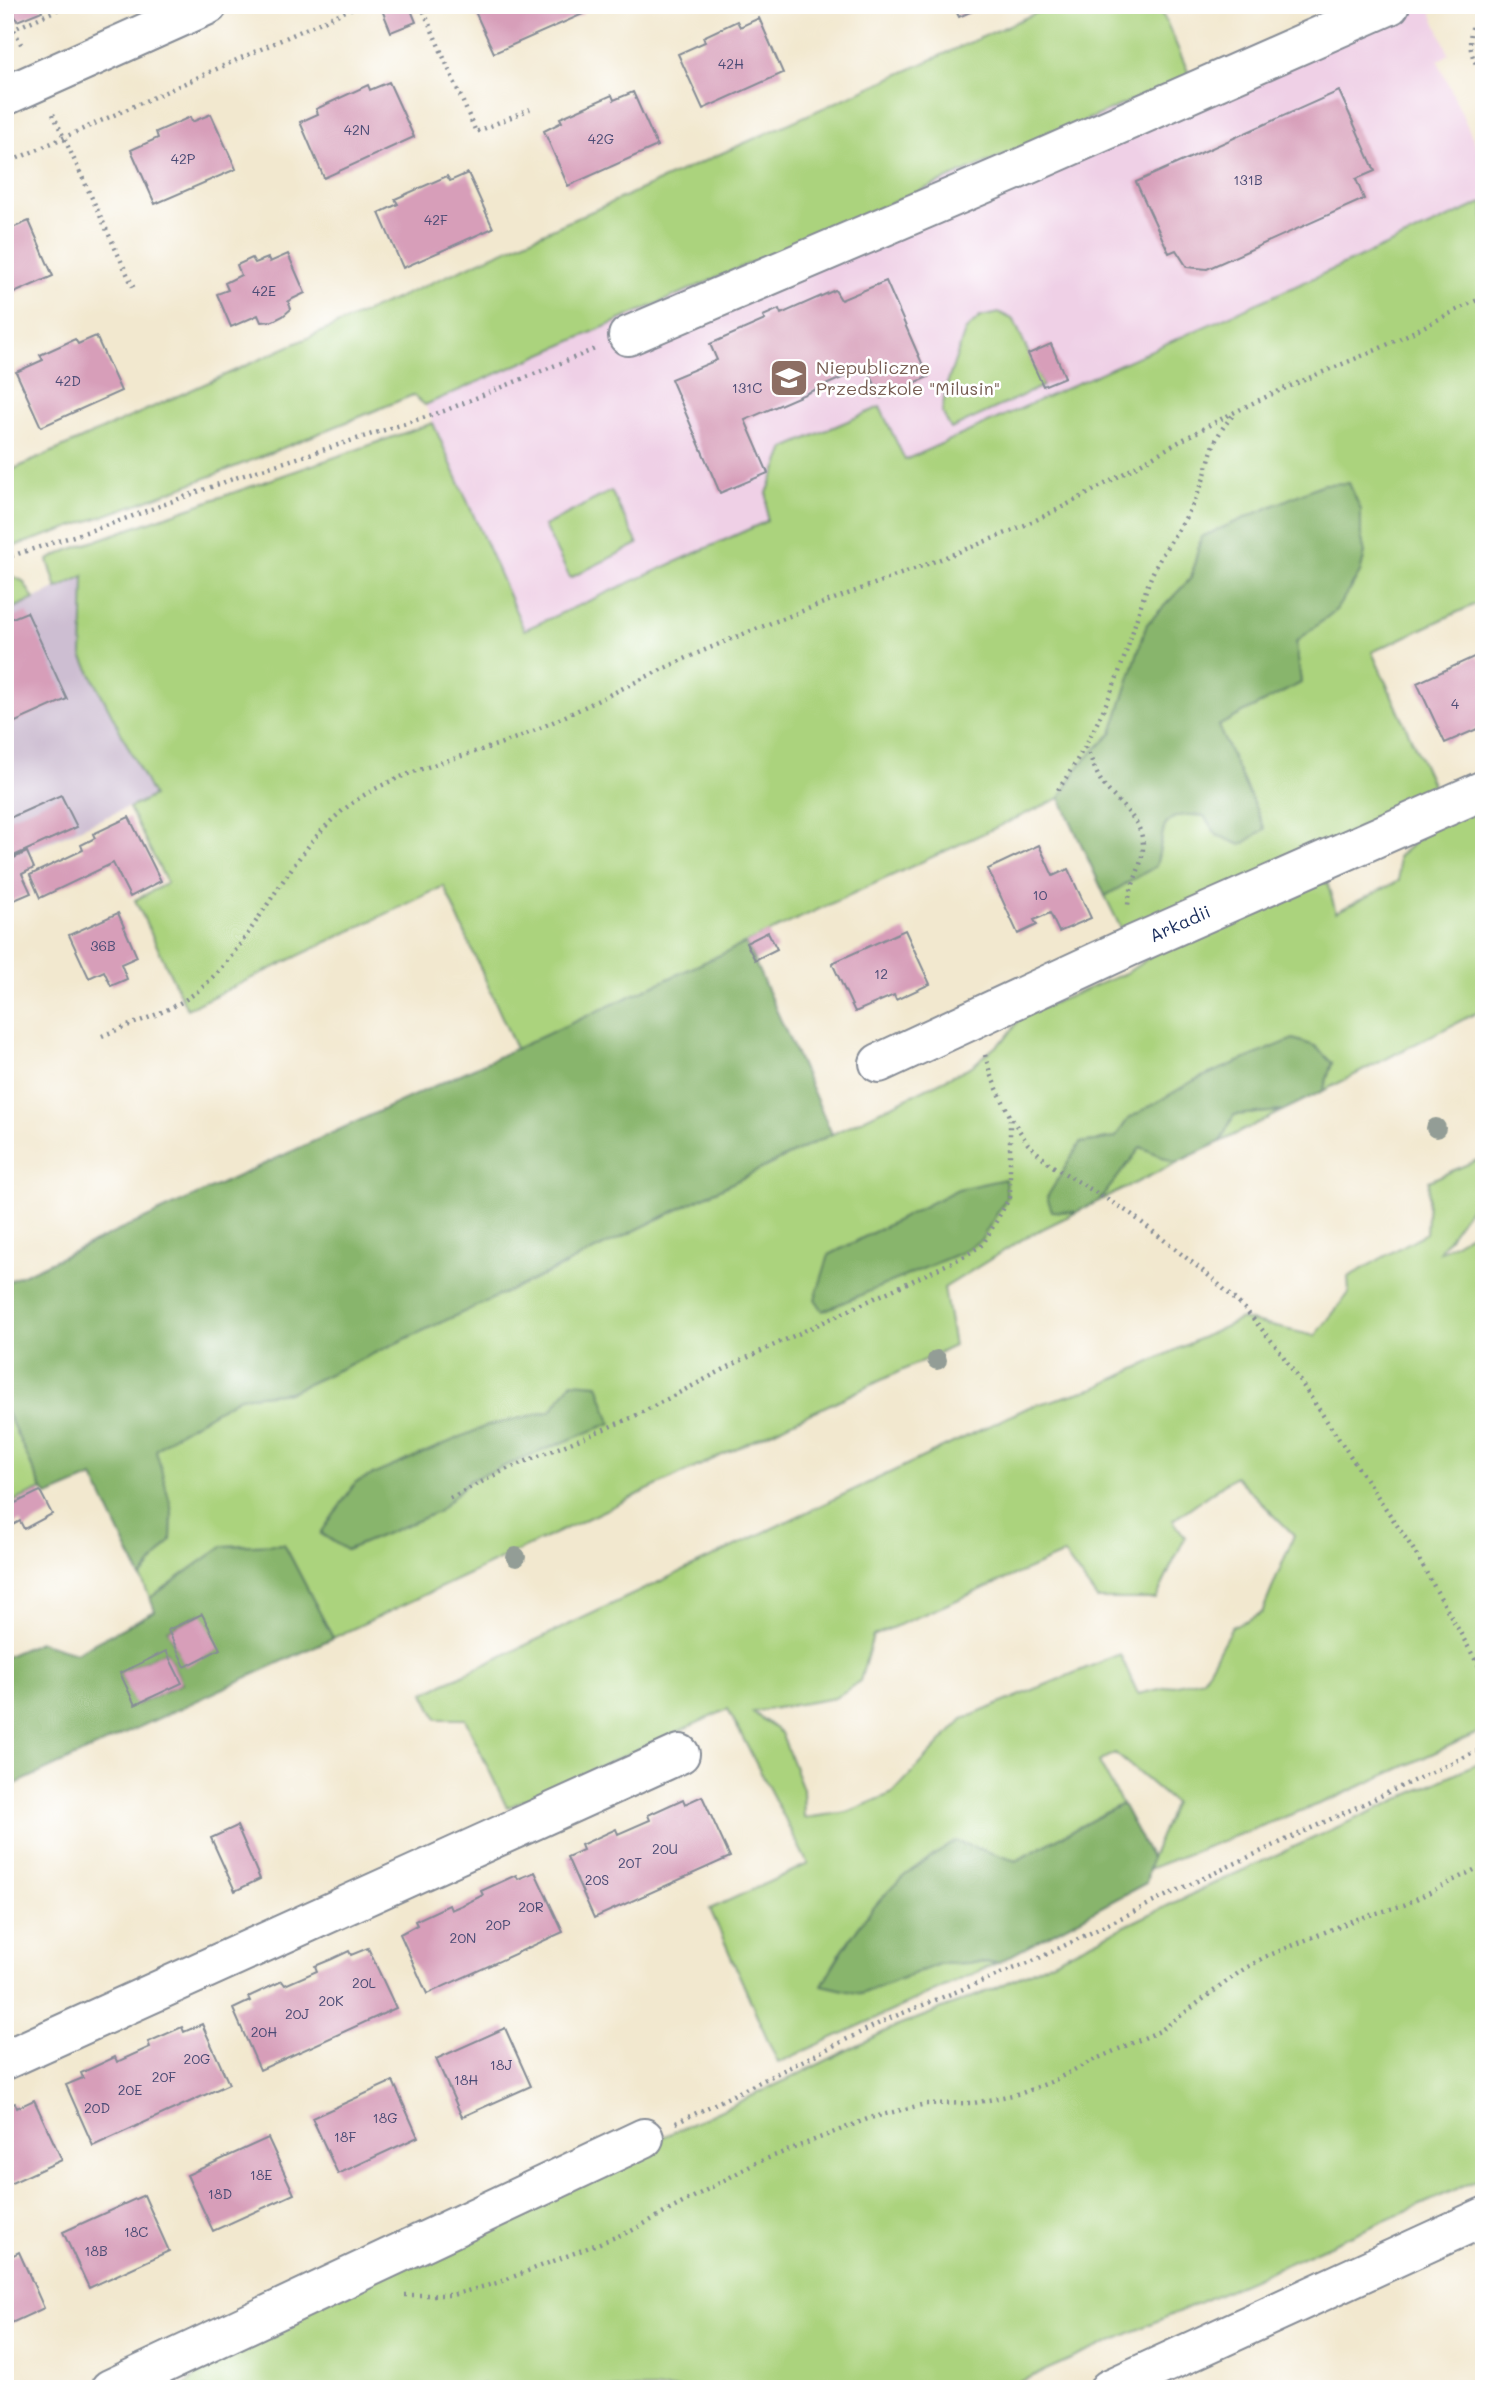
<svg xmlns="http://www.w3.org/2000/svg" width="1489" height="2394" font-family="Mali,sans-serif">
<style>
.built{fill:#efd0e6}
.industrial{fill:#cdbed2}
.green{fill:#abd37d;stroke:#63816e;stroke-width:2;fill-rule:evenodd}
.forest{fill:#88b56c;stroke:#527265;stroke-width:2;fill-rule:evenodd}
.building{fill:#d79eb9}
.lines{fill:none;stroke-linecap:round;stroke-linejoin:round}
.minor-casing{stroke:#868c96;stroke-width:42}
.path{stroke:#868c96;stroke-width:4.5;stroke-dasharray:2 5;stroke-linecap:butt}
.minor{stroke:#fff;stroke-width:38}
.tree{fill:#939d96}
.labels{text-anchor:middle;stroke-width:5;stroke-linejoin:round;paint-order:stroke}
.number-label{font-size:14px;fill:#4a4b75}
.education-label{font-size:18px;fill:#785e54;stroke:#fff;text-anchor:start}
.street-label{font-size:18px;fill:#1b2f5e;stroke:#fff}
</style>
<rect width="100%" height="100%" fill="#fff"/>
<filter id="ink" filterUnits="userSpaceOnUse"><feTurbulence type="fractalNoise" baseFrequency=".0143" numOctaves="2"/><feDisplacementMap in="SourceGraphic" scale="14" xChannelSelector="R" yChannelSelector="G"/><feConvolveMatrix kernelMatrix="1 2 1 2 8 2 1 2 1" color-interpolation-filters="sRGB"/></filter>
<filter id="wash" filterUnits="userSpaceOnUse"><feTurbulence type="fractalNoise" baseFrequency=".00686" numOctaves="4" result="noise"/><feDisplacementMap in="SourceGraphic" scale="28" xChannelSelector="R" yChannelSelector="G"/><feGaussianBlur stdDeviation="1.57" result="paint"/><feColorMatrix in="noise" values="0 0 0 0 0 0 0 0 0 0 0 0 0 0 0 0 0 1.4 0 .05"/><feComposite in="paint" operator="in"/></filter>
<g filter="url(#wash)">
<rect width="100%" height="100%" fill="#f2e8cf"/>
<!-- built -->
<path class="built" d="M 1354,5 L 1428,5 L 1449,54 L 1438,61 L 1484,163 L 1484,202 L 524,630 L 425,405 L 753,262 Z"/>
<!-- industrial -->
<path class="industrial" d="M 84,576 L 82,656 L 153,796 L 5,862 L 5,612 Z"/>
<!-- green -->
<path class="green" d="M 1054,5 L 1159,5 L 1190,76 L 753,262 L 425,405 L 413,395 C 279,450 144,505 5,549 L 5,473 Z
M 1484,202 L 1484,600 L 1372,652 L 1436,793 L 1125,937 L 1105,896 L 1156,866 C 1166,831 1155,810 1204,816 L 1217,835 L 1217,726 L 1301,683 L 1296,642 L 1350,591 L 1360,572 L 1365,553 L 1361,535 L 1361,510 L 1201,537 L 1191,578 L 1147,624 L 1112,733 L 1079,766 L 1060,798 L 516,1049 L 444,886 L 187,1009 L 135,900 L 167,883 L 129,808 L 153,796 L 82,656 L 84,576 L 57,589 L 48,560 L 66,551 L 433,423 L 524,630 L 767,521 L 767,493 L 785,448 L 880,407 L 905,460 Z
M 1000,313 L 1014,320 L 1043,386 L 951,429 L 942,412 L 946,387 L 965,331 L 980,317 Z
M 611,491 L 638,544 L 570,578 L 544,526 Z
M 5,573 L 23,581 L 34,599 L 5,612 Z
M 1484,804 L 1484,1009 L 1323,1091 L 1332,1063 L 1128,1119 L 1115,1138 L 1080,1143 L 1053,1211 L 1077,1212 L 1028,1236 L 944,1288 L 954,1346 L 333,1638 L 284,1544 L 223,1546 L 150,1598 L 141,1578 L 171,1540 L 172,1510 L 155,1450 L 173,1436 L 240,1397 L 290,1392 L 544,1275 L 972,1066 L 1006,1038 L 1022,1016 L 1128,972 L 1186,932 L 1304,885 L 1327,882 L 1336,912 L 1399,881 L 1398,857 L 1428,829 ZM 572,1382 L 610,1423 L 470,1480 L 438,1512 L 346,1550 L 321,1534 L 486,1426 L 551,1411 Z
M 1282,1111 L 1220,1142 L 1234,1115 Z
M 1141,1147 L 1176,1163 L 1099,1201 Z
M 1477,1160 L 1484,1174 L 1484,1188 L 1438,1253 L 1484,1226 L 1484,1730 L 1337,1797 L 1149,1869 L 1151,1858 L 1174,1803 L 1115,1753 L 1099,1762 L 1122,1804 L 1016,1861 L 956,1842 L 903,1877 L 859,1926 L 838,1956 L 861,1994 L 939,1964 L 999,1962 L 778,2063 L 710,1909 L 808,1864 L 728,1709 L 507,1808 L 465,1719 L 437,1719 L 424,1693 L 1029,1407 L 1095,1388 L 1241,1319 L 1315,1336 L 1349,1293 L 1348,1277 L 1426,1233 L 1429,1181 ZM 1235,1476 L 1294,1535 L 1262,1613 L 1232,1627 L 1203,1679 L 1138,1694 L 1120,1654 L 963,1719 L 893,1793 L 848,1812 L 804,1818 L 803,1789 L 781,1733 L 753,1712 L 835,1698 L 860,1681 L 873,1636 L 1064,1554 L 1097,1599 L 1156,1599 L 1185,1537 L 1173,1520 Z
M 5,1408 L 42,1489 L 5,1505 Z
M 1484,1760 L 1484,2177 L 1003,2389 L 487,2389 L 483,2384 L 466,2389 L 325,2387 L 322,2389 L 182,2389 L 224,2348 L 444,2238 L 793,2077 L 888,2030 L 996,1988 L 1215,1883 Z"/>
<!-- forest -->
<path class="forest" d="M 1349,483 L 1361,510 L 1361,535 L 1365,553 L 1360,573 L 1336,610 L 1296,642 L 1301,683 L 1218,726 L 1265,829 L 1241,845 L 1217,835 L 1204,816 C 1155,810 1166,831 1156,866 L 1105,896 L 1060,798 L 1079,766 L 1112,733 L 1147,624 L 1191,578 L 1201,537 L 1323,484 Z
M 746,943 L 832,1134 L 544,1275 L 290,1392 L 240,1397 L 173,1436 L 156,1450 L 172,1510 L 171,1540 L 141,1578 L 93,1477 L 48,1496 L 42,1489 L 5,1408 L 5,1283 Z
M 1293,1039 L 1315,1046 L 1332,1063 L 1323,1091 L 1282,1111 L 1234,1115 L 1220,1142 L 1176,1163 L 1141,1147 L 1099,1201 L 1077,1212 L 1052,1211 L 1047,1197 L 1080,1143 L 1115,1138 L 1128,1119 L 1195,1080 Z
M 1005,1179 L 1007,1197 L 981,1240 L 960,1253 L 823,1311 L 815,1299 L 829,1255 L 958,1189 Z
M 572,1382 L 598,1384 L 611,1423 L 470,1480 L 438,1512 L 346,1550 L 321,1533 L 356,1482 L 486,1426 L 551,1411 Z
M 284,1544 L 333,1638 L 5,1789 L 5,1657 L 39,1642 L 76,1653 L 155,1611 L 150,1598 L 223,1546 ZM 201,1614 L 219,1649 L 185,1666 L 168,1630 ZM 166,1651 L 182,1683 L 136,1705 L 120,1673 Z
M 1122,1804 L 1151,1858 L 1146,1883 L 999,1962 L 939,1964 L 861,1994 L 822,1985 C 843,1947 869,1907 902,1878 C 918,1864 939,1853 956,1841 L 1016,1861 Z"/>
<g id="blocks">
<!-- building -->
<path class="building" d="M 11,5 L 40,5 L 42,11 L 17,21 Z
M 380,5 L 409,5 L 416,22 L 391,32 Z
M 472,5 L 580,5 L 583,14 L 494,53 Z
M 953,5 L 986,5 L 959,17 Z
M 759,18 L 783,73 L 703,109 L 678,54 L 705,42 L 703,37 L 737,21 L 740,27 Z
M 389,82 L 414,137 L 324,178 L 300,122 L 318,114 L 316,109 L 368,85 L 370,90 Z
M 1339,91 L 1375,171 L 1356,179 L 1364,199 L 1207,269 L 1187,267 L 1176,250 L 1169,253 L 1136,182 Z
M 633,92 L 657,146 L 568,186 L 544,131 L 562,122 L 560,118 L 612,95 L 614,100 Z
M 211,114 L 236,169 L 155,204 L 131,150 L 158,138 L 156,132 L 190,117 L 192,122 Z
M 468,173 L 493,228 L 403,268 L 379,213 L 398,204 L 395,199 L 447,176 L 450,181 Z
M 29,221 L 53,276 L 5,297 L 5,225 L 7,224 L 10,229 Z
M 288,254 L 305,293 L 288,301 L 291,309 L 283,316 L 273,321 L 261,322 L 258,315 L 231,327 L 217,294 L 228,290 L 225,283 L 241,275 L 237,265 L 252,258 L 255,263 L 268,258 L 270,262 Z
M 886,281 L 928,377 L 881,398 L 867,367 L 745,420 L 768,473 L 720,493 L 671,379 L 717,360 L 710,344 L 765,320 L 763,316 L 779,309 L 781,314 L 835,290 L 841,300 Z
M 96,336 L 121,391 L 41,427 L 16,372 L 43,360 L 40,355 L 75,339 L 78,344 Z
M 1051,344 L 1065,377 L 1043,386 L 1028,354 Z
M 27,612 L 67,699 L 11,724 L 5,713 L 5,621 Z
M 1478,655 L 1480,660 L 1484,658 L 1484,726 L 1445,743 L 1417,683 Z
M 61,795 L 77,827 L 5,860 L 5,820 Z
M 129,817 L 161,881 L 130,897 L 113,863 L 40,898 L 30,875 L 83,850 L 81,845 L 95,838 L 93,834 Z
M 1039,845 L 1053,876 L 1068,869 L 1091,918 L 1059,932 L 1050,913 L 1034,920 L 1037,925 L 1018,934 L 988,869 Z
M 27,852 L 34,868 L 22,874 L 31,893 L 5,904 L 5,862 Z
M 118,913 L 137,957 L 121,964 L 127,979 L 111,986 L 104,971 L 89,978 L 69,935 Z
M 905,930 L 930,984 L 896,1000 L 894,995 L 855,1012 L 832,963 Z
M 768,932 L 777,949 L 755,960 L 746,943 Z
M 40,1491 L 52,1514 L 24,1529 L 20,1521 L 5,1529 L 5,1508 Z
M 202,1614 L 220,1649 L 185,1667 L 168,1630 Z
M 166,1651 L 182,1683 L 135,1705 L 120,1673 Z
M 702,1796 L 730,1857 L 594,1918 L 567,1857 L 583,1850 L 581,1845 L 616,1829 L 618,1834 L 650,1820 L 648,1815 L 683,1799 L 685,1804 Z
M 237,1826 L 260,1879 L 235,1891 L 211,1838 Z
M 535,1872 L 563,1932 L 427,1994 L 400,1934 L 417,1925 L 415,1921 L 449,1905 L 451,1910 L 467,1903 L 483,1895 L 481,1891 L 516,1875 L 518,1879 Z
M 368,1948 L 396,2008 L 260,2070 L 233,2009 L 250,2001 L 248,1997 L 282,1981 L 285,1985 L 317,1971 L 315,1966 L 332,1959 L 349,1951 L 351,1955 Z
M 202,2024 L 229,2084 L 93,2146 L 66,2085 L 83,2078 L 81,2073 L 115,2057 L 117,2062 L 150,2047 L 148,2042 L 182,2027 L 184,2032 Z
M 505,2028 L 531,2086 L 462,2117 L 436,2059 Z
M 393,2081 L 418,2137 L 338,2174 L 312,2118 Z
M 34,2100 L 62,2160 L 5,2186 L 5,2107 L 15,2103 L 17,2108 Z
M 268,2138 L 294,2194 L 213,2231 L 187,2175 Z
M 144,2195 L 169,2251 L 89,2288 L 63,2232 Z
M 19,2252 L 44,2308 L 5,2326 L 5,2259 Z"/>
</g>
</g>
<g filter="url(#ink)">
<use href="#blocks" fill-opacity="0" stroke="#868c96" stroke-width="2"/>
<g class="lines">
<!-- minor casing -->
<g class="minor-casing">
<path id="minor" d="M 5,96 L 208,5
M 628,336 L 1016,170 L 1390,5
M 879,1063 L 1133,945 L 1484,790
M 5,2060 L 680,1754
M 110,2389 L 644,2138
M 1109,2389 L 1484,2217"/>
</g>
<!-- path -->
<path class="path" d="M 421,5 L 476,132 L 530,109
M 1484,10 C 1464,28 1467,56 1484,75
M 5,11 L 22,46
M 5,33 L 68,5
M 53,114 L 135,291
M 5,164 L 359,5
M 5,558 L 111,524 L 238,477 L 444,411 L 595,349
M 1086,747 C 1091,758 1095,771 1101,781 C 1116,804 1144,818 1143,848 C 1142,869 1129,886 1128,906
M 1058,790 C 1085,750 1107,707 1123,661 C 1134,631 1141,599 1154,570 C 1167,543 1188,519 1199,491 C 1213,458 1207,444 1234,414
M 102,1036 C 137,1021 180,1010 208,982 C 268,923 296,831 373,790 C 423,763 480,754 531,732 C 587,707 641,678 698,653 C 800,609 907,574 1011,531 C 1090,498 1160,449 1237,411 C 1282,388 1329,370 1376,350 C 1412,333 1448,314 1484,297
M 985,1055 L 991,1076 L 1010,1116 L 1028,1144 L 1051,1165 L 1131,1214 L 1213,1279 L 1245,1309 L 1279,1350 L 1413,1549 L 1484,1675
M 450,1498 L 507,1469 L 631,1418 L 740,1361 L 965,1256 L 983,1244 L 1010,1197 L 1010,1117
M 676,2123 L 888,2019 L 1033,1961 L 1182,1888 L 1484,1748
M 405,2295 L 452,2295 L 497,2283 L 631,2231 L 756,2163 L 870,2118 L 925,2104 L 974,2103 L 1022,2093 L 1051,2082 L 1089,2062 L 1160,2031 L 1241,1971 L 1265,1957 L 1354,1920 L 1404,1905 L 1484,1865"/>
<!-- minor -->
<use href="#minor" class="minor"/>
</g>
<!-- trees -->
<g class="tree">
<circle cx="1436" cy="1128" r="10"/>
<circle cx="937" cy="1360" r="10"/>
<circle cx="516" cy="1557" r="10"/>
</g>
</g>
<!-- icons -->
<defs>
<g id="school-square" transform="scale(2.0125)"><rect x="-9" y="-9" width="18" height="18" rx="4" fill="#8d6e63" stroke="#fff"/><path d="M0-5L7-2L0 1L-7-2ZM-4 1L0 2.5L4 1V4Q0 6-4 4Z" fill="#fff"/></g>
</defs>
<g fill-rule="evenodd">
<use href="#school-square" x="789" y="378"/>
</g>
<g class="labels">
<!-- number labels -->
<g class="number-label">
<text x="731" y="69">42H</text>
<text x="357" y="135">42N</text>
<text x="601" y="144">42G</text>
<text x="183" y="164">42P</text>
<text x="1248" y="185">131B</text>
<text x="436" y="225">42F</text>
<text x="264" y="296">42E</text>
<text x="68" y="386">42D</text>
<text x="747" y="393">131C</text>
<text x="1455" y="709">4</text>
<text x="1040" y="900">10</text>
<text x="103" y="951">36B</text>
<text x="881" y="979">12</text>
<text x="665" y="1854">20U</text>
<text x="630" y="1868">20T</text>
<text x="597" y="1885">20S</text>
<text x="531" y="1912">20R</text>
<text x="498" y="1930">20P</text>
<text x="463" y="1943">20N</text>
<text x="364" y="1988">20L</text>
<text x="331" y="2006">20K</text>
<text x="297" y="2019">20J</text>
<text x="264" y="2037">20H</text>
<text x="197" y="2064">20G</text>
<text x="501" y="2070">18J</text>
<text x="164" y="2082">20F</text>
<text x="466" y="2085">18H</text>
<text x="130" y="2095">20E</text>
<text x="97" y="2113">20D</text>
<text x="385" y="2123">18G</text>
<text x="345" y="2142">18F</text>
<text x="261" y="2180">18E</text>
<text x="220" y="2199">18D</text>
<text x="136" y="2237">18C</text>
<text x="96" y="2256">18B</text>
</g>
<!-- education labels -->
<g class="education-label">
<text x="816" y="374">Niepubliczne<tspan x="816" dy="21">Przedszkole "Milusin"</tspan></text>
</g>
<!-- street labels -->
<g class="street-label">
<text transform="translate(1180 924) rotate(-24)" y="6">Arkadii</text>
</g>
</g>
<!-- margin -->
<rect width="1489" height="2394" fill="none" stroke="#fff" stroke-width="28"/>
</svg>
